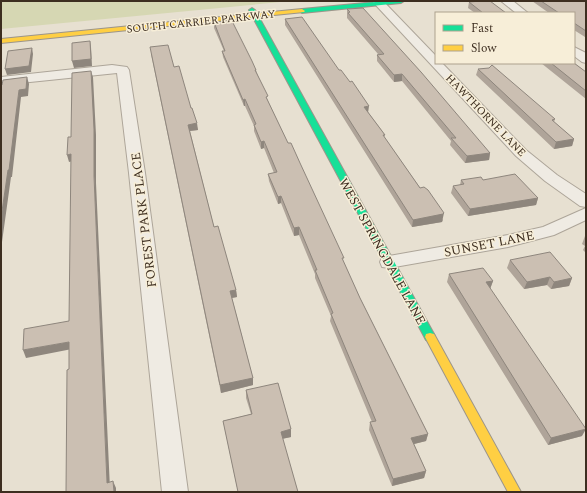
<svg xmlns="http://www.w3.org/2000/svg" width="587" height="493" font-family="Spectral,serif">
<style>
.green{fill:#d6d7b3}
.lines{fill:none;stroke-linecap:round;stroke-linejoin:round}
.street-casing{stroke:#ada599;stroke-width:2}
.fast-casing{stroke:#9c958a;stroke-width:2}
.slow-casing{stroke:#9c958a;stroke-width:2}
.street{fill:#efebe3;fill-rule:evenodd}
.fast{fill:#16e098;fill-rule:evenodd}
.slow{fill:#ffcf43;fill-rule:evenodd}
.wall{fill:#afa499}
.shaded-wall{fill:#8e867d}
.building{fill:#cbbfb2;stroke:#8e867d}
.labels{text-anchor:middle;stroke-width:3;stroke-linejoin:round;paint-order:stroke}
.far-street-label{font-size:11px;fill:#3d2e20;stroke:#f7eed8}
.street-label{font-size:13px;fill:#3d2e20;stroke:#f7eed8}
</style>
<rect width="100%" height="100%" fill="#e7e0d1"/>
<!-- green -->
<path class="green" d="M 1,1 L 291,1 L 1,29 Z"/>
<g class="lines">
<!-- street casing -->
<g class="street-casing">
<path id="street" d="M 372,1 L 383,1 L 436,56 L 436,63 L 442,63 L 526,150 L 557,175 L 586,194 L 586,207 L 580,206 L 545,181 L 516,156 Z
M 501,1 L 513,1 L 528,13 L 516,13 Z
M 574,47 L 586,53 L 586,63 L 582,62 L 574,56 Z
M 112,65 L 127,67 L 129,70 L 145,173 L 188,492 L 162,492 L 129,173 L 117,73 L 1,85 L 1,77 Z
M 586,208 L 586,220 L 554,235 L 508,247 L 389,268 L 382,267 L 380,262 L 382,257 L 389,256 L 508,235 L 543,227 Z"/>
</g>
<!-- fast casing -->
<g class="fast-casing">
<path id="fast" d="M 386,1 L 404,1 L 401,3 L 302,13 L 299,11 L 302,9 Z
M 252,8 L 255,10 L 434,334 L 435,337 L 434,340 L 430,341 L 426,340 L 249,10 Z"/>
</g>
<!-- slow casing -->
<g class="slow-casing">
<path id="slow" d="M 302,9 L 305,11 L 304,12 L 1,43 L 1,39 Z
M 430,333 L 434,334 L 521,492 L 508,492 L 425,337 L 426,334 Z"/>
</g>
<!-- street -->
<use href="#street" class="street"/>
<!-- fast -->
<use href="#fast" class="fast"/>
<!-- slow -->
<use href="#slow" class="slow"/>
</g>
<!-- wall -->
<path class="wall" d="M 532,1 L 586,1 L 586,37 L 585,37 L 574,30 L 574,13 L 549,13 Z
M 469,2 L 506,13 L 475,13 L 468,8 Z
M 347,9 L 490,153 L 489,160 L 465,163 L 450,145 L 451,141 L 402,81 L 394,82 L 377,61 L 377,55 L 378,54 L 347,18 Z
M 285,19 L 368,112 L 385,135 L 384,137 L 443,220 L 442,222 L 412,227 L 285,25 Z
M 214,22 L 256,70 L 257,73 L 268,101 L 360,298 L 428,434 L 426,441 L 414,444 L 426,471 L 424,478 L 392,486 L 369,430 L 370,422 L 372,422 L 330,321 L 331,316 L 315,278 L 315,274 L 299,235 L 294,236 L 281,203 L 278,204 L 269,181 L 268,174 L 274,173 L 264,148 L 261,149 L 254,131 L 254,126 L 245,106 L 244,106 L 223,57 L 222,51 L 224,51 L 214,28 Z
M 151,54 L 174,67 L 191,108 L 198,130 L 190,131 L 214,227 L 236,290 L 237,297 L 232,298 L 253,378 L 253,385 L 221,393 Z
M 541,63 L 574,63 L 586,72 L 586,99 Z
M 478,69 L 555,119 L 554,122 L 574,139 L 572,146 L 554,149 L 476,75 Z
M 461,180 L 483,180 L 538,198 L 536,205 L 468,216 L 451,193 L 453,186 L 460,185 Z
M 585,236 L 586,236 L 586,253 L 583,250 L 585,246 L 582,244 Z
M 510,260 L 572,278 L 569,286 L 551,289 L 547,285 L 524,289 L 507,268 Z
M 449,274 L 493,281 L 490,289 L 582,436 L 548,445 L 447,282 Z
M 246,390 L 291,429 L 291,437 L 282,439 L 298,492 L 238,492 L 223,421 L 251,414 L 246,398 Z"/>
<!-- shaded-wall -->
<path class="shaded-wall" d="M 90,41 L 91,47 L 92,66 L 74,68 L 72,61 Z
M 32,48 L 33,54 L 31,72 L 7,75 L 5,69 Z
M 91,71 L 93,77 L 96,135 L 96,183 L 110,489 L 107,483 L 94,176 Z
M 402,74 L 402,81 L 394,82 L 394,75 Z
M 27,77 L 29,84 L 28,96 L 21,97 L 12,177 L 11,177 L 2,242 L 1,242 L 1,218 L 19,90 Z
M 245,99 L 245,106 L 244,106 L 243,100 Z
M 369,106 L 368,113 L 364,107 Z
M 197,123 L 198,130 L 189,131 L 188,125 Z
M 574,139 L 572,146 L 554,149 L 556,142 Z
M 264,141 L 264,148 L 261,149 L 261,142 Z
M 490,153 L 489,160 L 465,163 L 467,156 Z
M 71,154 L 73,161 L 69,162 L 67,155 Z
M 281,196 L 281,203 L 278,204 L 278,197 Z
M 538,198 L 536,205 L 468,216 L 470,209 Z
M 444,213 L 442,222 L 412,227 L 413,220 Z
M 299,227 L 299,235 L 294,236 L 294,228 Z
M 550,277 L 547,285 L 524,289 L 527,282 Z
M 572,278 L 569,286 L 551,289 L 554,282 Z
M 493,281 L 490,289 L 486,282 Z
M 236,290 L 237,297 L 231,298 L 230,291 Z
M 69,342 L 72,349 L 26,358 L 23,350 Z
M 253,378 L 253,385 L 221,393 L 220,385 Z
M 291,429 L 291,437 L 281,439 L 281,432 Z
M 586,429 L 582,436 L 548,445 L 551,438 Z
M 428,434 L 426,441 L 410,445 L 411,438 Z
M 426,471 L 424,478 L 392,486 L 393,479 Z
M 113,481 L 116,488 L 116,492 L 114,492 Z"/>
<!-- building -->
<path class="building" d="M 481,1 L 490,1 L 506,13 L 483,13 L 469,2 Z
M 541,1 L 586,1 L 586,31 L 574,23 L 574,13 L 559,13 Z
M 363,8 L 421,72 L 490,153 L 467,156 L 451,138 L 456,138 L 402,74 L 394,75 L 377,55 L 384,54 L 348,13 L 350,12 L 347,9 Z
M 302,17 L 339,70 L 341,70 L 350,82 L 352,81 L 369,106 L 364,107 L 385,135 L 383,135 L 420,188 L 424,187 L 428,190 L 444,213 L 443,214 L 413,220 L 285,19 Z
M 232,21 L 252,61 L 256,70 L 255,70 L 268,96 L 266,97 L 288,143 L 291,143 L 300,163 L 344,258 L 342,258 L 360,298 L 428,434 L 411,438 L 426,471 L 393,479 L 370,422 L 376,421 L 331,314 L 333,313 L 315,270 L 317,270 L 299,227 L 294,228 L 281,196 L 278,197 L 268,174 L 277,172 L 264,141 L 261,142 L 254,125 L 256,124 L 245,99 L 243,100 L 222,51 L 225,51 L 214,22 Z
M 90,41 L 91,59 L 72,61 L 72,43 Z
M 168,45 L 174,67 L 179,66 L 191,108 L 192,108 L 197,123 L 188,125 L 214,227 L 218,226 L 236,290 L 230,291 L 253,378 L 220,385 L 150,47 Z
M 32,48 L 29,66 L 5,69 L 8,51 Z
M 551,63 L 574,63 L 586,72 L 586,91 Z
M 492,65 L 555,119 L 552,120 L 574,139 L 556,142 L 478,69 L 489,68 Z
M 91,71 L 94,129 L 94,176 L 107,483 L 113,481 L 114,492 L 66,492 L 67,370 L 69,369 L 69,342 L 23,350 L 24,329 L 69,321 L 71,154 L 67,155 L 68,137 L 71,137 L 72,73 Z
M 27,77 L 26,89 L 19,90 L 9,170 L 8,170 L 1,218 L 1,85 L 2,85 L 3,80 Z
M 515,174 L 538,198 L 470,209 L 453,186 L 464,184 L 461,180 L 481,177 L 483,180 Z
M 550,252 L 572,278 L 554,282 L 550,277 L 527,282 L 510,260 Z
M 483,268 L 493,281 L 486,282 L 586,429 L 551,438 L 449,274 Z
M 278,383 L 291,429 L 281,432 L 298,492 L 238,492 L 223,421 L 252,414 L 246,390 Z"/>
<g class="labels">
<!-- far-street labels -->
<g class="far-street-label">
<text transform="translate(201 21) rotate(-6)" y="4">SOUTH CARRIER PARKWAY</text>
<text transform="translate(486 115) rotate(46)" y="4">HAWTHORNE LANE</text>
</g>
<!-- street labels -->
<g class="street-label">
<text transform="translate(143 220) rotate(-97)" y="5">FOREST PARK PLACE</text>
<text transform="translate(489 243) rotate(-11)" y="5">SUNSET LANE</text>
<text transform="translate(383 251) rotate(61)" y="5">WEST SPRINGDALE LANE</text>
</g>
</g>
<!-- border -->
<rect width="587" height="493" fill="none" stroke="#3d2e20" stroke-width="4"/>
<!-- legend -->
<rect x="435" y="12" width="140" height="52" fill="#f7eed8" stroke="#ada18e"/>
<rect x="443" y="25" width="20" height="6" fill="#16e098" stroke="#ada18e"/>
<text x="471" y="32" font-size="12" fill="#3d2e20">Fast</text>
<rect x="443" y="45" width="20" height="6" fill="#ffcf43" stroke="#ada18e"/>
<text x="471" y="52" font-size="12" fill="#3d2e20">Slow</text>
</svg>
